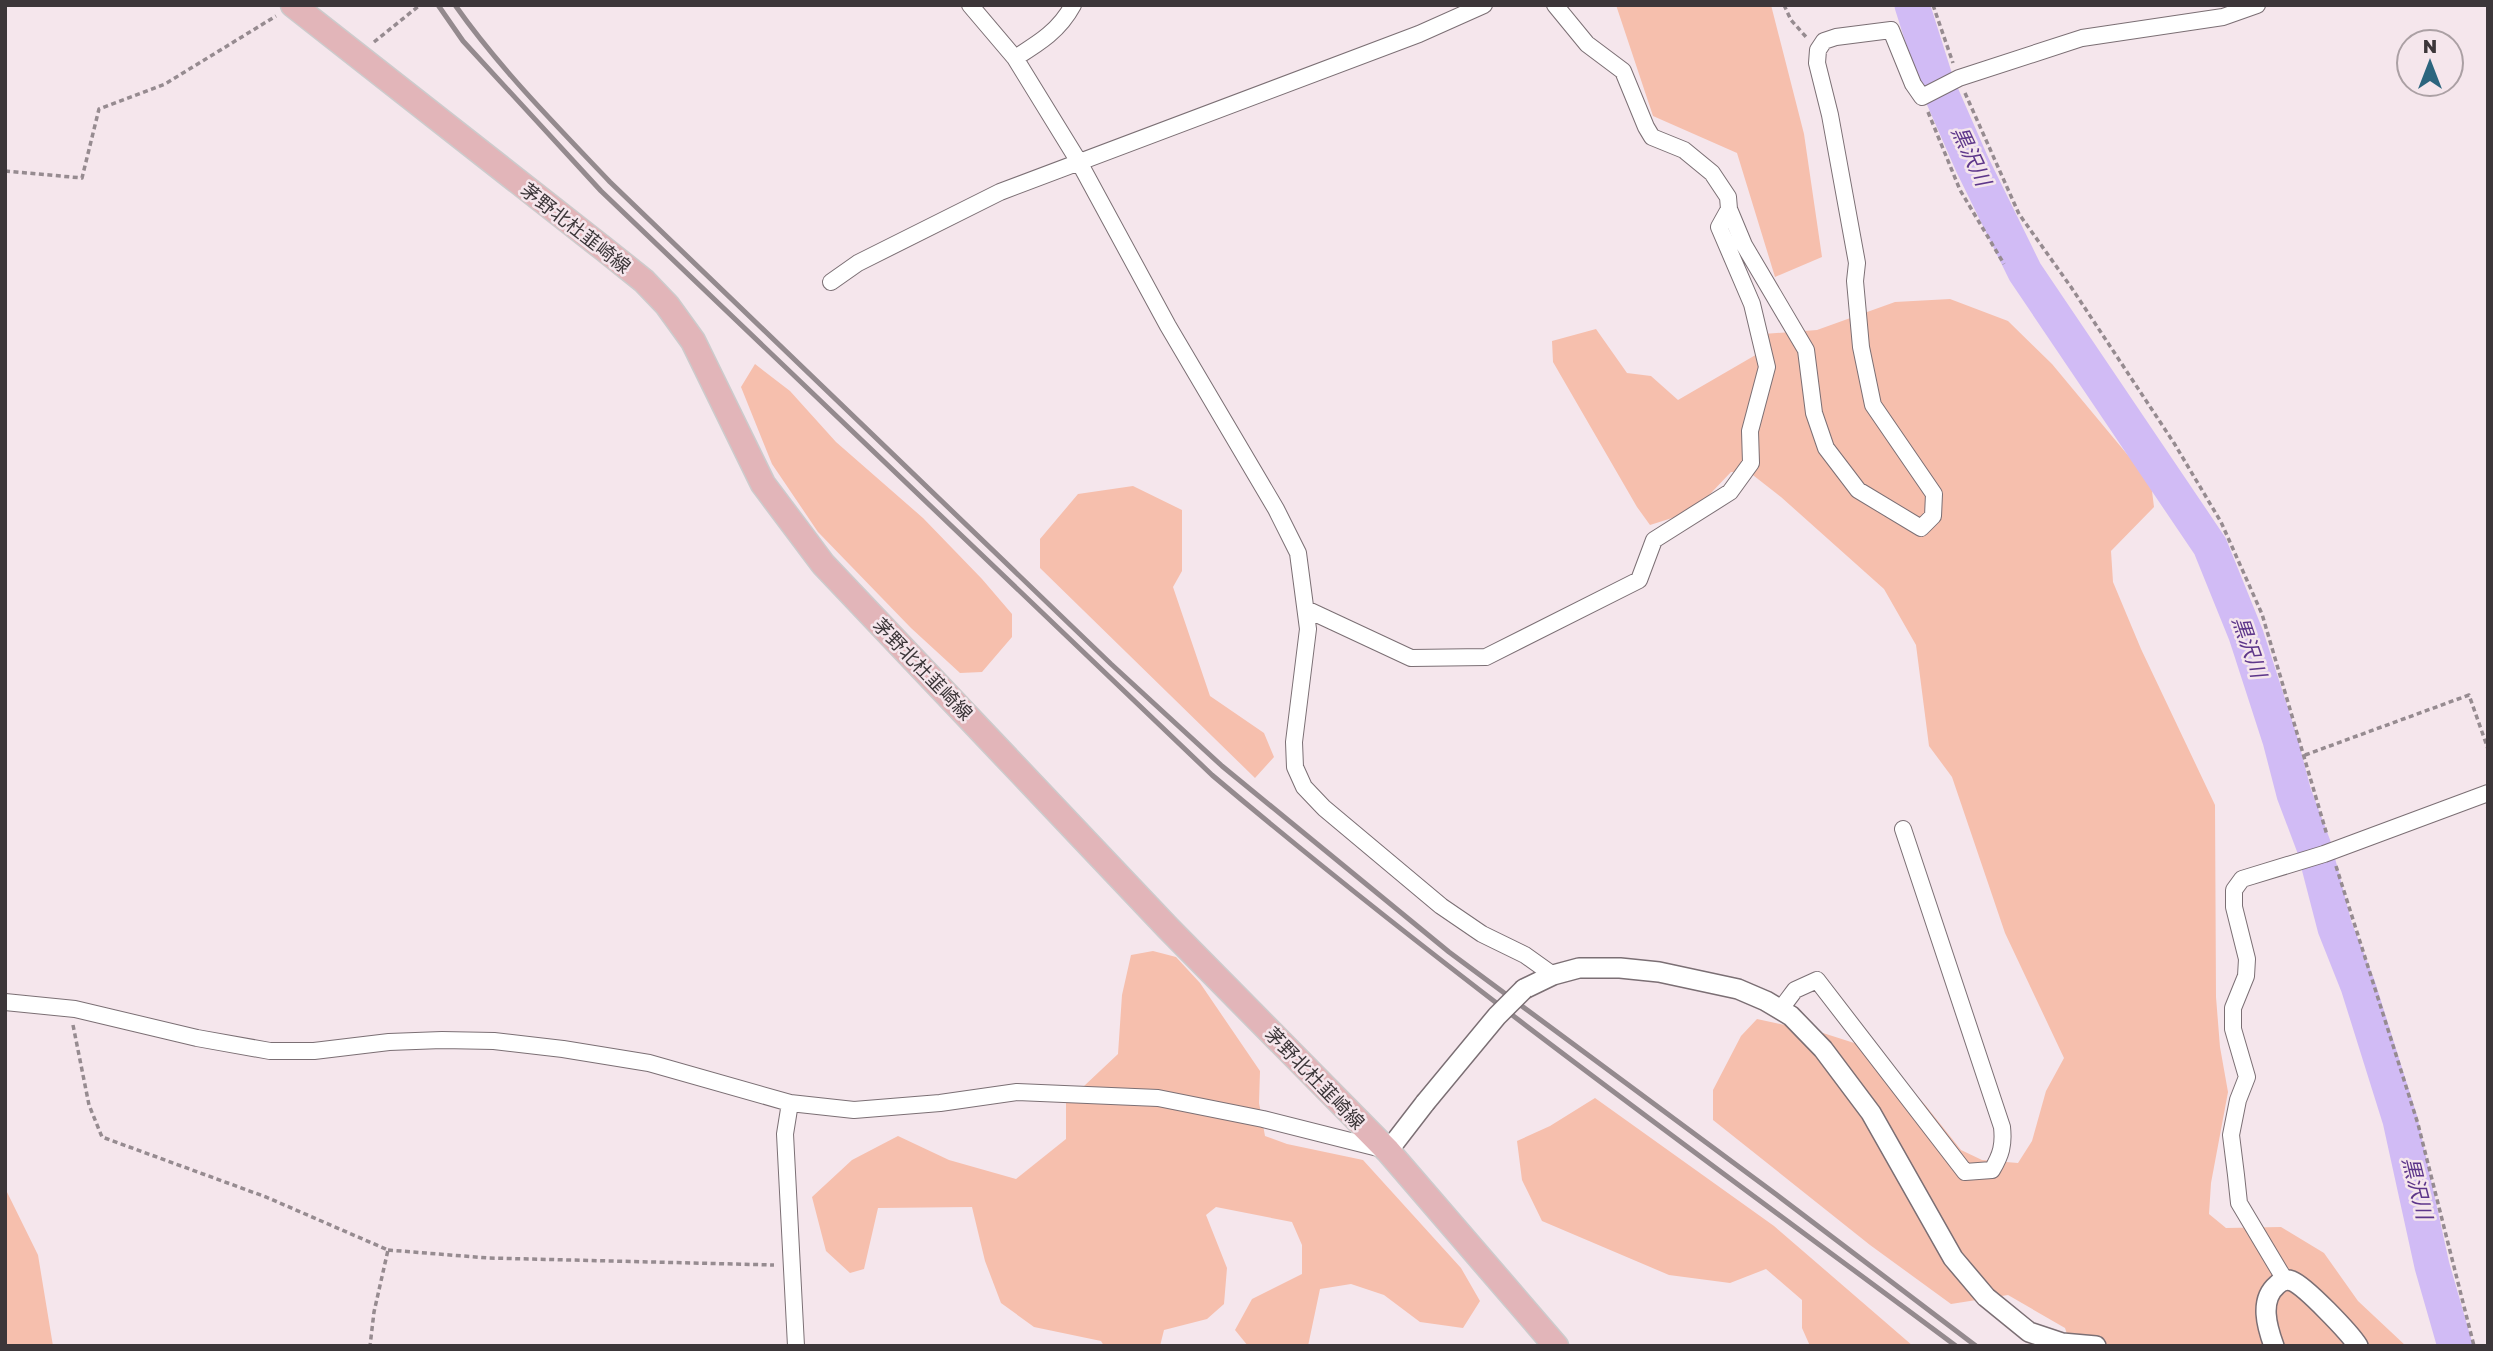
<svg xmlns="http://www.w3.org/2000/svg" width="2493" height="1351" font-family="'Golos Text','Noto Sans JP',sans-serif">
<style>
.green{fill:#f6bfad}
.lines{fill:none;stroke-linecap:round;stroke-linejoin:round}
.river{stroke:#d1bbf5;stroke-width:35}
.minor-casing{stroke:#7b6f74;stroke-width:18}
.tertiary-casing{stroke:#7b6f74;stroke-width:22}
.primary-casing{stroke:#cccbcc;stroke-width:27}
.path{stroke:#968b90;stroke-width:3.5;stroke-dasharray:5 3.5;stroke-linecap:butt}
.minor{stroke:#fff;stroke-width:16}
.tertiary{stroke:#fff;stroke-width:19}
.primary{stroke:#e2b5b9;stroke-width:24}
.rail{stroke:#948a8e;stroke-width:5}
.tertiary-bridge-casing{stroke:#7b6f74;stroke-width:22;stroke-linecap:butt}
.tertiary-bridge{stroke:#fff;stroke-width:19}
.labels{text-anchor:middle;stroke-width:5;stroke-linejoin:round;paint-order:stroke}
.street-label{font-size:19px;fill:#3c3639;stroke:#f5e6ec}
.water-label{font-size:21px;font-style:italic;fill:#5d368a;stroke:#f5e6ec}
</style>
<rect width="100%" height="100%" fill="#f5e6ec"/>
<!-- green -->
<path class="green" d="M 1616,5 L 1771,5 L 1804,134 L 1822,257 L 1775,277 L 1737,153 L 1653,116 Z
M 1950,299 L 2008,321 L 2052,364 L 2151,483 L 2154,507 L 2111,551 L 2113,582 L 2141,649 L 2215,805 L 2216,997 L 2220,1047 L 2228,1092 L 2211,1183 L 2209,1214 L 2226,1228 L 2281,1227 L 2324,1253 L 2358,1301 L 2406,1346 L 2071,1346 L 2065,1328 L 2008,1295 L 1951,1304 L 1870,1245 L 1713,1120 L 1713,1090 L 1741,1036 L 1757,1019 L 1823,1033 L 1876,1050 L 1926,1106 L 1961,1150 L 1982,1160 L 2018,1163 L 2032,1141 L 2046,1091 L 2064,1058 L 2005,933 L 1952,777 L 1929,746 L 1916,645 L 1884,589 L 1781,497 L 1749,472 L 1731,472 L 1694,511 L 1650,525 L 1637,507 L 1553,362 L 1552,341 L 1596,329 L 1627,373 L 1651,376 L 1678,400 L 1759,353 L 1763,334 L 1817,330 L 1895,302 Z
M 755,364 L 790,391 L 836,442 L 923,518 L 982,579 L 1012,614 L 1012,637 L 982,672 L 960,673 L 911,628 L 818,532 L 772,464 L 741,387 Z
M 1133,486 L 1182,510 L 1182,571 L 1173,587 L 1210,696 L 1264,733 L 1274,757 L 1255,778 L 1040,568 L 1040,539 L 1078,494 Z
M 1153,951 L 1176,957 L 1200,983 L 1260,1071 L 1259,1103 L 1265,1136 L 1287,1144 L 1363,1160 L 1461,1268 L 1480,1301 L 1463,1328 L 1420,1322 L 1384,1295 L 1351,1284 L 1320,1289 L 1308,1346 L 1248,1346 L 1235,1330 L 1252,1299 L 1302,1274 L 1302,1245 L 1292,1222 L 1216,1207 L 1206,1215 L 1227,1268 L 1224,1304 L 1207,1319 L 1164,1330 L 1160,1346 L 1104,1346 L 1101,1341 L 1034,1327 L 1001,1303 L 985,1261 L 972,1207 L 878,1208 L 864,1269 L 850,1273 L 826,1251 L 812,1197 L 852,1160 L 898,1136 L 949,1160 L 1016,1179 L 1066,1139 L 1066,1103 L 1118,1054 L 1122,995 L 1131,955 Z
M 1595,1098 L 1774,1226 L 1913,1346 L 1810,1346 L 1802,1328 L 1802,1300 L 1766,1269 L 1730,1283 L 1669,1275 L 1542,1221 L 1522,1180 L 1517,1141 L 1550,1126 Z
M 5,1188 L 38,1255 L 53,1346 L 5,1346 Z"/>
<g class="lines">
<!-- river -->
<path class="river" d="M 1912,5 L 1937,84 L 1972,164 L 2025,272 L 2210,546 L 2246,635 L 2280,740 L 2294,794 L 2314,847 L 2335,928 L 2358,986 L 2400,1120 L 2432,1266 L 2455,1346"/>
<!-- minor casing -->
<g class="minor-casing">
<path id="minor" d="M 970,5 L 1015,58 L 1079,162 L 1168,326 L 1276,509 L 1298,553 L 1308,629 L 1294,742 L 1295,767 L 1304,787 L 1324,808 L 1441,906 L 1482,934 L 1525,955 L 1553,975
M 1555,5 L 1587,44 L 1623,71 L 1646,127 L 1652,137 L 1684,150 L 1712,173 L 1728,197 L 1729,209 L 1744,245 L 1806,350 L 1814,413 L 1826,448 L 1858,490 L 1921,528 L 1933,516 L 1934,494 L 1873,405 L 1861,347 L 1855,281 L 1857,263 L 1830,115 L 1817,63 L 1818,50 L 1824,41 L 1836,37 L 1891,30 L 1913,84 L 1922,97 L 1959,78 L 2082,38 L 2223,17 L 2257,5
M 1015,58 C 1039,43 1059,31 1073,5
M 831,282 L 858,263 L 1000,192 L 1419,34 L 1484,5
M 1306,609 L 1411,658 L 1486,657 L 1639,580 L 1654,540 L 1730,492 L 1751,463 L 1750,431 L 1767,367 L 1752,304 L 1719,227 L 1729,209
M 5,1002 L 75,1009 L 197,1038 L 270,1051 L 314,1051 L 389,1042 L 442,1040 L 494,1041 L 563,1049 L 649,1063 L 790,1103 L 854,1110 L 940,1103 L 1017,1092 L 1158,1098 L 1263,1119 L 1386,1150
M 1780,1010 L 1795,990 L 1817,980 L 1965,1172 L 1992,1170 C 2001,1155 2004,1145 2002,1127 L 1903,829
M 790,1103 L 785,1134 L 796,1346
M 2285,1280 L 2239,1203 L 2236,1175 L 2231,1135 L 2238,1100 L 2247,1077 L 2233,1029 L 2233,1008 L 2246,976 L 2247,959 L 2234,907 L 2234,890 L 2242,879 L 2324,854 L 2488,793"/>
</g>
<!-- tertiary casing -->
<g class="tertiary-casing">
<path id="tertiary" d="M 1524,989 L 1553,975 L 1579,968 L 1620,968 L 1659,972 L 1738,989 L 1766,1001 L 1791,1016 L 1823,1049 L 1871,1113 L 1953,1258 L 1986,1297 L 2029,1332 L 2062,1343 L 2096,1346
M 1388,1151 L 1425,1103
M 2274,1346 C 2267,1327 2259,1300 2277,1285 C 2281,1281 2286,1279 2292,1281 C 2305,1286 2350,1333 2358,1346"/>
</g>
<!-- primary casing -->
<g class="primary-casing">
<path id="primary" d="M 293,5 L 604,249 L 644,281 L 667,305 L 693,341 L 763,484 L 823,564 L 1168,928 L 1388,1151 L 1556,1346"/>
</g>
<!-- path -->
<path class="path" d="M 1784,5 L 1791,20 L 1807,38
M 1933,5 L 1953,63
M 374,42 L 420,5
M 1965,93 L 2019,214 L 2071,287 L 2174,443 L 2221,522 L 2262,614 L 2327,835
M 1928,112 L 1960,190 L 2004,264
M 5,171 L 82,178 L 99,109 L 165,84 L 276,16
M 2305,755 L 2469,695 L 2488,749
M 2336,866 L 2418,1124 L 2474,1346
M 73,1025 L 89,1105 L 102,1137 L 266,1197 L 388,1250 L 374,1312 L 370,1346
M 388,1250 L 488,1258 L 774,1265"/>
<!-- minor -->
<use href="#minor" class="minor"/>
<!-- tertiary -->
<use href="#tertiary" class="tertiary"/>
<!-- primary -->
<use href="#primary" class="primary"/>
<!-- rail -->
<path class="rail" d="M 438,5 L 463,41 L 601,191 L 1212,775 C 1451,977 1705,1159 1956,1346
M 455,5 C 500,69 556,125 610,182 L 1111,664 L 1222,766 L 1449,952 L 1777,1195 L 1976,1346"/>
<!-- tertiary-bridge casing -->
<g class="tertiary-bridge-casing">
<path id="tertiary-bridge" d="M 1425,1103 L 1497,1016 L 1524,989"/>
</g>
<!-- tertiary-bridge -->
<use href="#tertiary-bridge" class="tertiary-bridge"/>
</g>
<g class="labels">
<!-- street labels -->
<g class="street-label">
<text transform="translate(576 228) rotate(38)" y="7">茅野北杜韮崎線</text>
<text transform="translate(923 669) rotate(46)" y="7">茅野北杜韮崎線</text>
<text transform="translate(1315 1078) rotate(46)" y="7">茅野北杜韮崎線</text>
</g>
<!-- water labels -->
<g class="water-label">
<text transform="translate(1971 156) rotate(65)" y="7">黒沢川</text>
<text transform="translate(2249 647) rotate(71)" y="7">黒沢川</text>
<text transform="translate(2417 1188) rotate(76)" y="7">黒沢川</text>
</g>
</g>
<!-- border -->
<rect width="2493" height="1351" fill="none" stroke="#3c3639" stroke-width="14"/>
<!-- north arrow -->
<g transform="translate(2430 63)"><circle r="33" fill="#f5e6ec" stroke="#aba0a4" stroke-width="2"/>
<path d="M0-5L12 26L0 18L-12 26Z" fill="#2c657e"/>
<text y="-10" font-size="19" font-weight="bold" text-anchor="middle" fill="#3c3639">N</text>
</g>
</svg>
